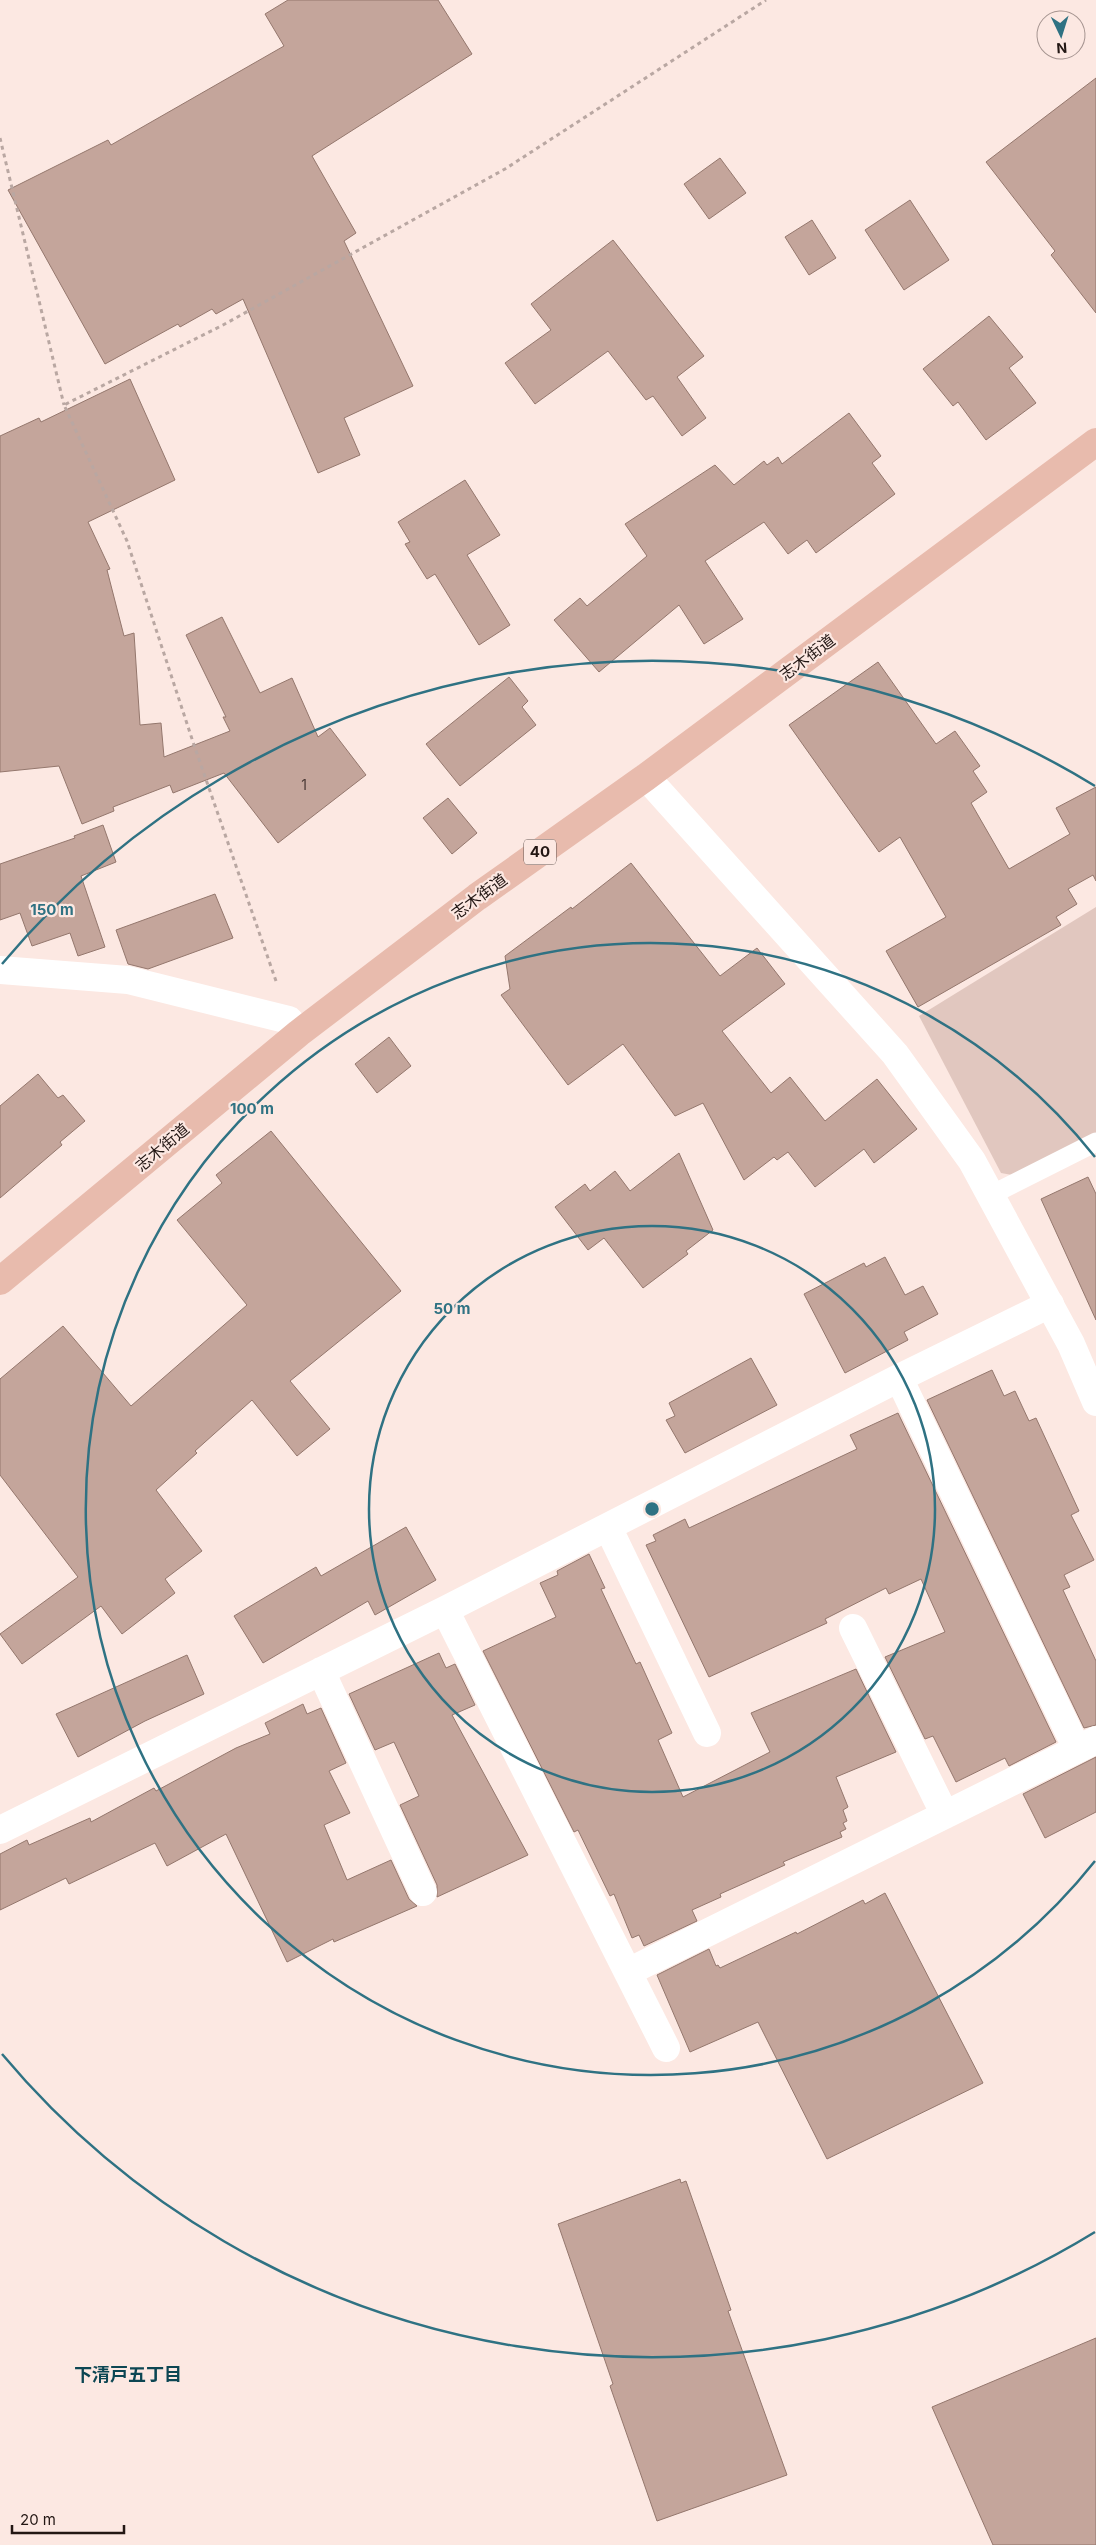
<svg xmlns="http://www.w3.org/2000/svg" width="1096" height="2545" font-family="Inter,'Noto Sans JP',sans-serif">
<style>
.green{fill:#e1c7bf}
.building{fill:#c4a59b;stroke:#94776d}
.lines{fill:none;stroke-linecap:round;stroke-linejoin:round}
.path{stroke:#b9a7a2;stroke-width:3;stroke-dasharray:4 4;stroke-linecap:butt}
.service{stroke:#fff;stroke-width:19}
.minor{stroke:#fff;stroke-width:28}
.tertiary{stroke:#fff;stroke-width:28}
.primary{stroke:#e8bbad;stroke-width:28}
.ring{fill:none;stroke:#2f7283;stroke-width:2.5}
.labels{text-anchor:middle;stroke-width:4.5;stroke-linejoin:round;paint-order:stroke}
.number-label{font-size:14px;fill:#4b3a36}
.shield{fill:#fce8e2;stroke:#645652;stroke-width:1}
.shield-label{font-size:15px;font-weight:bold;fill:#231714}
.street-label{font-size:16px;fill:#231714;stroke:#fce8e2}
.neighbourhood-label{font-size:18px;font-weight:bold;fill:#0c4653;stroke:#fce8e2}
.centre{fill:#2f7283;stroke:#fce8e2;stroke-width:2.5}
.ring-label{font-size:15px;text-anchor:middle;font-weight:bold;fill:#2f7283;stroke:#fce8e2;stroke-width:4.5;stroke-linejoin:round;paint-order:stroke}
</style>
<rect width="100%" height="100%" fill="#fce8e2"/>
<!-- green -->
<path class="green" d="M 1096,907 L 1096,1138 L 1012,1175 L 1001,1173 L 919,1016 Z"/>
<!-- building -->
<path class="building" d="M 288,0 L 438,0 L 472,54 L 312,156 L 356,233 L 344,241 L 413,386 L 344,418 L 360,455 L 318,473 L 243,299 L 216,314 L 212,309 L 180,327 L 178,324 L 105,364 L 8,190 L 108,140 L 111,145 L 284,46 L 265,14 Z
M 1096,78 L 1096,313 L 1051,255 L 1055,251 L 986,162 Z
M 720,158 L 746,193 L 709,219 L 684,184 Z
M 910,200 L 949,260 L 904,290 L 865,230 Z
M 812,220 L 836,258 L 809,275 L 785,237 Z
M 613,240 L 704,356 L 677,377 L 706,418 L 682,436 L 653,396 L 646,400 L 608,351 L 535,404 L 505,363 L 551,330 L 531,304 Z
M 989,316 L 1023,357 L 1009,368 L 1036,403 L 986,440 L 958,402 L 953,406 L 923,369 Z
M 130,379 L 175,480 L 88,522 L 110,569 L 107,570 L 124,636 L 134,633 L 140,725 L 161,723 L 164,757 L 230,731 L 223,717 L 226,717 L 186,635 L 222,617 L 260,693 L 292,678 L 318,737 L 330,728 L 366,775 L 278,843 L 224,773 L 173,793 L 170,785 L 113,807 L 114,811 L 82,824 L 59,766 L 0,772 L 0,436 L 39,418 L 41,422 Z
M 849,413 L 881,456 L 872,463 L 895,494 L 816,553 L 807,540 L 788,554 L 764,522 L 705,561 L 743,619 L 704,644 L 679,605 L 599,672 L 554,620 L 580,598 L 587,606 L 647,556 L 625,524 L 715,465 L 734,485 L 764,461 L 767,465 L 778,457 L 782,464 Z
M 465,480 L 500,535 L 467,555 L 510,625 L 479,645 L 435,574 L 427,579 L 405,544 L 410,542 L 398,522 Z
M 878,662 L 936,744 L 955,731 L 980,766 L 973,771 L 987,792 L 971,803 L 1009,869 L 1070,834 L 1056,808 L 1096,787 L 1096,881 L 1093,875 L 1068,889 L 1077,904 L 1056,917 L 1061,925 L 918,1007 L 886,951 L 946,917 L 900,837 L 879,852 L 789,725 Z
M 509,677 L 528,701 L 522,707 L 536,725 L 460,786 L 426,744 Z
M 448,798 L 477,833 L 452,854 L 423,818 Z
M 103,825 L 116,862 L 81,876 L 105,947 L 78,956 L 70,933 L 32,946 L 20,913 L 0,920 L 0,864 L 75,838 L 74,836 Z
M 631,863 L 720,976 L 757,948 L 785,984 L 722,1031 L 771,1093 L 790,1077 L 825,1121 L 877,1079 L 917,1129 L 874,1163 L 864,1149 L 815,1187 L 788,1152 L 777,1160 L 774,1157 L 744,1180 L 703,1103 L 675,1116 L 623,1044 L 568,1085 L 501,995 L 510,989 L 505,956 L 571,907 L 572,909 Z
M 215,894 L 233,938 L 148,969 L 128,964 L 116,930 Z
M 389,1037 L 411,1066 L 377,1093 L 355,1064 Z
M 38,1074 L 58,1098 L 63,1095 L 85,1121 L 60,1142 L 62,1145 L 0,1198 L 0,1106 Z
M 271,1131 L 401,1291 L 290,1381 L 330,1429 L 297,1456 L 252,1400 L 195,1451 L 197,1453 L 156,1490 L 202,1551 L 165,1579 L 175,1593 L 122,1634 L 101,1606 L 22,1664 L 0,1634 L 78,1577 L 0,1475 L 0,1379 L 63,1326 L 131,1406 L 247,1305 L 177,1220 L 222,1183 L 216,1175 Z
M 679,1153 L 713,1230 L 686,1251 L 688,1254 L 643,1288 L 604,1238 L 588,1250 L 555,1207 L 585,1184 L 590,1191 L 615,1171 L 630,1191 Z
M 1088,1177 L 1096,1194 L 1096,1320 L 1041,1199 Z
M 885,1257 L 905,1295 L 923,1286 L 938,1314 L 904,1332 L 908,1340 L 845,1373 L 804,1294 L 864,1263 L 866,1267 Z
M 751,1358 L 777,1405 L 685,1453 L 666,1420 L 675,1416 L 669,1403 Z
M 992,1370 L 1004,1396 L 1015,1391 L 1029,1421 L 1036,1418 L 1079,1511 L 1071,1515 L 1094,1560 L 1064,1575 L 1070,1587 L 1063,1590 L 1096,1661 L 1096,1725 L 1084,1728 L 927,1400 Z
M 898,1413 L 1056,1742 L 1009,1766 L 1005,1758 L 956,1782 L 933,1736 L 925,1739 L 885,1657 L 945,1632 L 921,1579 L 889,1594 L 886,1588 L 825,1619 L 827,1623 L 709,1677 L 646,1545 L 656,1541 L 653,1535 L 685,1519 L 689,1528 L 857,1449 L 850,1435 Z
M 406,1527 L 436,1580 L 375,1615 L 368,1601 L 263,1663 L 234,1616 L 316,1567 L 321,1576 Z
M 589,1554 L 605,1588 L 601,1589 L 636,1664 L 640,1662 L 672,1733 L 658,1740 L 683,1797 L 770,1752 L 751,1713 L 856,1669 L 896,1752 L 836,1777 L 848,1807 L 843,1810 L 847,1821 L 843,1823 L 846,1829 L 840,1832 L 842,1837 L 783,1862 L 785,1865 L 720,1894 L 721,1897 L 692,1910 L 697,1921 L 644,1946 L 639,1935 L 632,1938 L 614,1894 L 610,1896 L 578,1830 L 574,1832 L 483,1651 L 556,1617 L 540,1583 L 558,1575 L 557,1571 Z
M 439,1653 L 446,1668 L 455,1664 L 475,1705 L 452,1715 L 528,1855 L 437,1897 L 437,1885 L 400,1805 L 419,1796 L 394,1742 L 375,1750 L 349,1694 Z
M 187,1655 L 204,1694 L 145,1721 L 78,1757 L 56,1714 Z
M 303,1704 L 307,1714 L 321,1708 L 346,1763 L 329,1771 L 350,1813 L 324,1825 L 347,1880 L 391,1860 L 409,1899 L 417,1906 L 334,1942 L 333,1939 L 287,1962 L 226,1834 L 167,1866 L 155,1843 L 69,1884 L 66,1878 L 0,1910 L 0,1854 L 27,1840 L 29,1845 L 90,1818 L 91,1822 L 154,1788 L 156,1791 L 236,1748 L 270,1734 L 265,1723 Z
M 1096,1757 L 1096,1812 L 1045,1838 L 1023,1794 Z
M 885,1893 L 983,2083 L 827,2159 L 758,2022 L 690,2052 L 657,1975 L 709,1949 L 716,1966 L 718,1965 L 720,1968 L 796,1932 L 797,1934 L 863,1900 L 865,1904 Z
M 680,2179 L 681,2183 L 686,2181 L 731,2310 L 728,2311 L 787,2475 L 657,2521 L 610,2386 L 613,2384 L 558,2224 Z
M 1096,2338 L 1096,2545 L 993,2545 L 932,2407 Z"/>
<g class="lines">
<!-- path -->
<path class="path" d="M 0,138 L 64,405
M 276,981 L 194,745 L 127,541 L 64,405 L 223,325 L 505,169 L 766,0"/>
<!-- service -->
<path class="service" d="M 991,1195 L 1096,1142"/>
<!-- minor -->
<path class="minor" d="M 0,970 L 128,980 L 289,1020 L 299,1033
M 899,1378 L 1077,1749
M 608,1527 L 707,1733
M 445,1610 L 666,2048
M 853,1628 L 945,1815
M 321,1671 L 423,1892
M 0,1830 L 445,1610 L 899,1378 L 1050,1304
M 628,1972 L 1096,1740"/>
<!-- tertiary -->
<path class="tertiary" d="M 646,777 L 895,1054 L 972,1161 L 1071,1344 L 1096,1402"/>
<!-- primary -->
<path class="primary" d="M 0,1281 L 299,1033 L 477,897 L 646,777 L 1096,442"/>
</g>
<!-- distance rings -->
<g class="ring">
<circle cx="652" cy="1509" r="283"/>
<path d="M1095 1861A566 566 0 1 1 1095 1157"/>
<path d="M1095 2232A848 848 0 0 1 2 2054M2 964A848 848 0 0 1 1095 786"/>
</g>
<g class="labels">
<!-- number labels -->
<g class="number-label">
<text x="304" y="790">1</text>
</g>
<!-- shield labels -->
<rect class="shield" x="524" y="839.5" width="32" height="25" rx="4"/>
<g class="shield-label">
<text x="540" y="857">40</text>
</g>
<!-- street labels -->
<g class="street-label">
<text transform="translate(807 657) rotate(-37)" y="6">志木街道</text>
<text transform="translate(479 896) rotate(-36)" y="6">志木街道</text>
<text transform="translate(162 1147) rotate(-40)" y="6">志木街道</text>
</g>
<!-- neighbourhood labels -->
<g class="neighbourhood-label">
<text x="128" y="2381">下清戸五丁目</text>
</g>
</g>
<circle cx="652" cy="1509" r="8" class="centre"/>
<g class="ring-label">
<text x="52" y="915">150 m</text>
<text x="252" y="1114">100 m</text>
<text x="452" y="1314">50 m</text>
</g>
<!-- north arrow -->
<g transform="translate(1061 35) rotate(176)"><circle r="24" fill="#fce8e2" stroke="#a59490"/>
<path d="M0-4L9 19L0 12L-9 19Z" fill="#2f7283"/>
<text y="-8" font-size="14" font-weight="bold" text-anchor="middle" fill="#231714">N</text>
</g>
<!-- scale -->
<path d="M12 2525v8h112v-8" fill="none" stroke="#231714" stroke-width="2.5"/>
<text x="20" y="2525" font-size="15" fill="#231714" stroke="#fce8e2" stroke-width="4" paint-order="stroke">20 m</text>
</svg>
